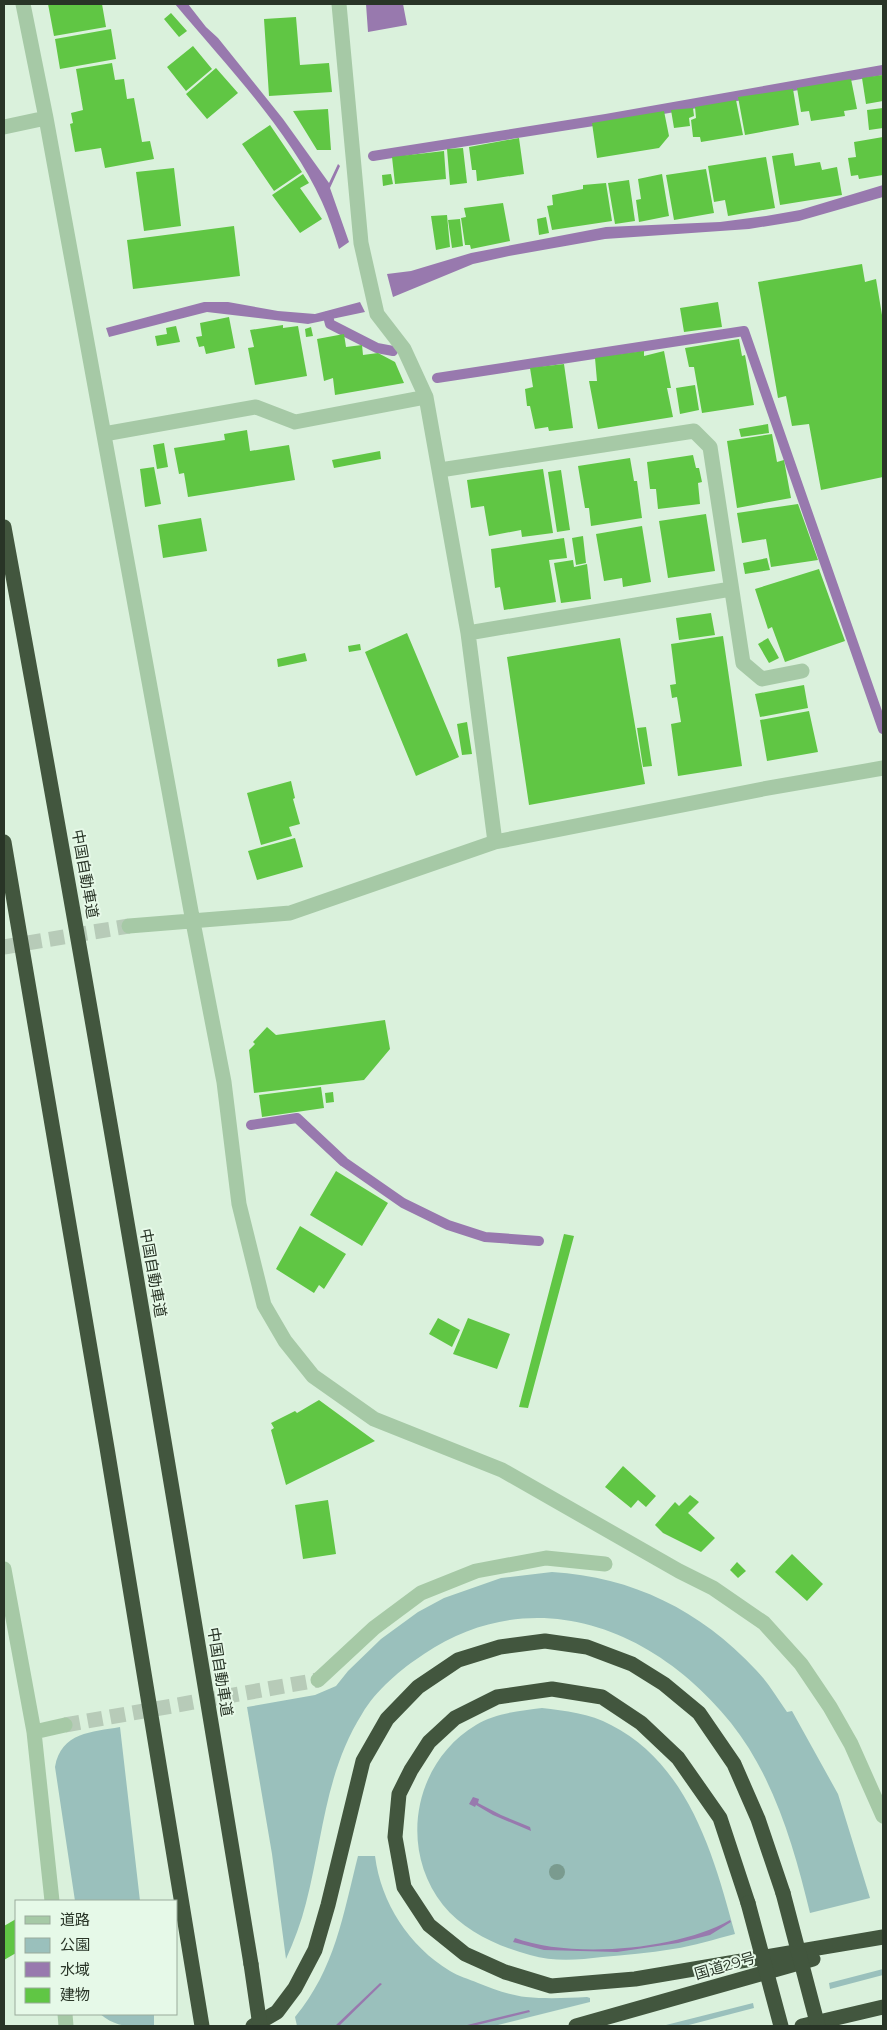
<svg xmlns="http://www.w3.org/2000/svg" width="887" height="2030" font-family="Montserrat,'Noto Sans JP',sans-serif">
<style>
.green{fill:#9ac0bc}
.water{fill:#9879ae}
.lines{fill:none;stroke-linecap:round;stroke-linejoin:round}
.stream{stroke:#9879ae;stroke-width:10}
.building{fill:#60c644}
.minor-tunnel{stroke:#b7cbb8;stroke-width:15;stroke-dasharray:15 8;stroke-linecap:butt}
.minor{stroke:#a6c9a6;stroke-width:15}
.highway{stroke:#42563e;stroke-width:15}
.highway-bridge{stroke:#42563e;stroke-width:15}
.tree{fill:#7a9b8f}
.labels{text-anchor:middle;stroke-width:4;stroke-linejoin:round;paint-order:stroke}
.street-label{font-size:15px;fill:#293527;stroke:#e6f9e8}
</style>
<rect width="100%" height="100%" fill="#daf1dc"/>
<!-- green -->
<path class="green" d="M 552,1572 C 633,1577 700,1610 756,1670 C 768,1682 777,1698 787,1712 L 792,1711 L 838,1794 L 870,1898 L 810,1913 C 794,1847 774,1777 731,1723 C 654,1627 533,1581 424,1654 C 401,1669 376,1690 362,1714 C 325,1773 323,1838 306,1903 C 301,1923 294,1941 286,1959 L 272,1854 L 247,1707 L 315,1695 L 336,1686 L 348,1671 L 381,1639 L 418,1612 L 444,1598 L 501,1578 Z
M 542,1708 C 565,1711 590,1713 611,1725 C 689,1765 714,1856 735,1934 C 715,1939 694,1946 673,1949 C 649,1953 625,1955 602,1957 C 578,1960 554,1962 530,1955 C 499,1947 464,1931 443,1905 C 398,1848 414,1762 476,1725 C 495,1713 520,1711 542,1708 Z
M 120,1727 L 140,1901 L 75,1901 L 55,1767 C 61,1732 92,1732 120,1727 Z
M 358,1856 L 375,1856 C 381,1903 409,1946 450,1971 C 458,1976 469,1979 478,1983 C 493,1989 509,1995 526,1997 C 546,1999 567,1998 587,1997 L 590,1998 L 590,2002 L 494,2026 L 297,2026 L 295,2017 C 335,1969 343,1915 358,1856 Z
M 883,1969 L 883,1975 L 830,1989 L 829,1983 Z
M 753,2003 L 754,2008 L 685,2026 L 662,2026 Z
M 100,2014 L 154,2014 L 154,2026 C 132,2026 118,2029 100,2014 Z"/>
<!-- water -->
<path class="water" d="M 175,4 L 188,4 L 206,27 L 218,38 L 283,119 L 329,183 L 338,164 L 340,166 L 330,188 L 349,242 L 339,249 C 334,233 329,217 322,202 C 290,131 225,64 175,4 Z
M 366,4 L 403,4 L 407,25 L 368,32 Z
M 883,185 L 883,197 L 799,221 L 749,229 L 605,239 L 509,256 L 473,264 L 393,297 L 387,274 L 411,271 L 471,253 L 606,227 L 720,222 L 766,216 L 800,210 Z
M 204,302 L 228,302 L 278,311 L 315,314 L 360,302 L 365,312 L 308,324 L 207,312 L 109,337 L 106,328 Z
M 473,1797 L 479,1799 L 478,1803 L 501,1815 L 530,1827 L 531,1831 L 493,1815 L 476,1805 L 475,1807 L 469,1804 Z
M 730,1920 L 731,1922 L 710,1935 L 678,1943 L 617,1952 L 544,1950 L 513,1942 L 515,1938 C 572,1959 678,1950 730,1920 Z
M 380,1983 L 382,1984 L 339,2026 L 335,2026 Z
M 529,2010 L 530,2012 L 473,2026 L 463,2026 Z"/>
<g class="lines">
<!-- stream -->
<path class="stream" d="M 373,156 L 606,119 L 883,70
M 328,316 L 330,324 L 377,348 L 393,351
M 437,378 L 744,331 L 883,729
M 251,1125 L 297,1118 L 344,1162 L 403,1203 L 448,1225 L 485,1237 L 539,1241"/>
</g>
<!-- building -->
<path class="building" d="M 48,4 L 102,4 L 106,27 L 54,36 Z
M 171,13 L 187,31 L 179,37 L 164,19 Z
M 296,17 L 300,65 L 329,63 L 332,92 L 269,96 L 264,19 Z
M 111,29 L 116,59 L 60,69 L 55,39 Z
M 193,46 L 212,69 L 186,91 L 167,67 Z
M 112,63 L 115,80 L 124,79 L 127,99 L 134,98 L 142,142 L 150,141 L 154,159 L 105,168 L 101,148 L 75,152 L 70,124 L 73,123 L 71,113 L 83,110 L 76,69 Z
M 216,68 L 238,93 L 207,119 L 186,94 Z
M 883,75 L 883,101 L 866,104 L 862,78 Z
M 851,79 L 857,109 L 844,111 L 845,116 L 811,121 L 809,111 L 801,112 L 797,88 Z
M 793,89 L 799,125 L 745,135 L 738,97 Z
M 736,100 L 743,135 L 701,142 L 700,137 L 693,137 L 691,120 L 696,118 L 695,107 Z
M 693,108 L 694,116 L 689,118 L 690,126 L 674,128 L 671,110 Z
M 883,108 L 883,128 L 869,130 L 867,110 Z
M 328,109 L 331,150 L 317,150 L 293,111 Z
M 664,111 L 669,136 L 659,148 L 597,158 L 592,123 Z
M 270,125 L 302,172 L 274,191 L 242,144 Z
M 883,137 L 883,175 L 859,179 L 858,175 L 851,176 L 848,158 L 856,157 L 854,142 Z
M 519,138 L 524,174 L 477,181 L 476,170 L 472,170 L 469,147 Z
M 463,148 L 467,183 L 450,185 L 447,149 Z
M 444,151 L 446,179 L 395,184 L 392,157 Z
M 793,153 L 795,166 L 820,162 L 822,170 L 837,167 L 842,195 L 780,205 L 772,156 Z
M 766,157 L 775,208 L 728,216 L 725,200 L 714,202 L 708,166 Z
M 174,168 L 181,226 L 144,231 L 136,172 Z
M 706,169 L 714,213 L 674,220 L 666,175 Z
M 303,174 L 309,183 L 300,188 L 322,219 L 300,233 L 272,195 Z
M 391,174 L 393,184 L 383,186 L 382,175 Z
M 662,174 L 669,216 L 639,222 L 636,200 L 641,199 L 638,179 Z
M 629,180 L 635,221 L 615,224 L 608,183 Z
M 606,183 L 612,221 L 552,230 L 547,206 L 553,205 L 552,195 L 583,189 L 583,185 Z
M 503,203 L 510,241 L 471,249 L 470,245 L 465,245 L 461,218 L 466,217 L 464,208 Z
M 447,215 L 450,247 L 436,250 L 431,216 Z
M 546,217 L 549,233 L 539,235 L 537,219 Z
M 460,219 L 463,246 L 452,248 L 448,220 Z
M 234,226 L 240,276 L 133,289 L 127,240 Z
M 862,264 L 865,282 L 876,279 L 883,321 L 883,477 L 821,490 L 809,424 L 792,426 L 786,396 L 778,398 L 758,282 Z
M 718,302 L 722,327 L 684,332 L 680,308 Z
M 229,317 L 235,348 L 206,354 L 204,346 L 199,347 L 196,337 L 202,336 L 200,323 Z
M 283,325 L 283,328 L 298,326 L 307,376 L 255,385 L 248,348 L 254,347 L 250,330 Z
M 176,326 L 180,342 L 157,346 L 155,336 L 167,334 L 166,328 Z
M 311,327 L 313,336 L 306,337 L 305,329 Z
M 344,334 L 346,347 L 362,345 L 363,355 L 378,353 L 395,362 L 404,383 L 335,395 L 333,378 L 324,381 L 317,339 Z
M 739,339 L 742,356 L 745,355 L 754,405 L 702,413 L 694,367 L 689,367 L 685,348 Z
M 644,351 L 644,356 L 664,351 L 671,388 L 667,388 L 673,417 L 598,429 L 589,381 L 597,381 L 595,358 Z
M 564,364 L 573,428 L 549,431 L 548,427 L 535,429 L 530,406 L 527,406 L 525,389 L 533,387 L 530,368 Z
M 695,385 L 699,410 L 680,414 L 676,388 Z
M 768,424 L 769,433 L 741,437 L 739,429 Z
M 247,430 L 250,451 L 289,445 L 295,480 L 188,497 L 184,473 L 179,474 L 174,448 L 225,440 L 224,434 Z
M 772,434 L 777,462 L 784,460 L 791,498 L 737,508 L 727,441 Z
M 164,443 L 168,467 L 157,469 L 153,445 Z
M 380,451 L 381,459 L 334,468 L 332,460 Z
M 693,455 L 696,468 L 699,468 L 702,482 L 698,483 L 700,504 L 658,509 L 656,489 L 650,489 L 647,462 Z
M 630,458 L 634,481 L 637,481 L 642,518 L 591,526 L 589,508 L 585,508 L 578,466 Z
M 154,467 L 161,504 L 145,507 L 140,469 Z
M 543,469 L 553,533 L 522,537 L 521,530 L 489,536 L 484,506 L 471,508 L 467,480 Z
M 561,470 L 570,530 L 557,532 L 548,472 Z
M 798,504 L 818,560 L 771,567 L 766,539 L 742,543 L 737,513 Z
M 706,514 L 715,571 L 668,578 L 659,521 Z
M 201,518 L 207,551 L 163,558 L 158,525 Z
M 642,526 L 651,582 L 623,587 L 622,578 L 604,581 L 596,534 Z
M 583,536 L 586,563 L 576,565 L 572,538 Z
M 564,538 L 567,558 L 549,560 L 556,602 L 504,610 L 500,587 L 495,588 L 491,549 Z
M 767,558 L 770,570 L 745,574 L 743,563 Z
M 573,560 L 574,567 L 587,564 L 591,599 L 561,603 L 554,563 Z
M 819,569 L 845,641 L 785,662 L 772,627 L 768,629 L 755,589 Z
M 711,613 L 715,635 L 679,640 L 676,618 Z
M 407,633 L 459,757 L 416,776 L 365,652 Z
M 723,636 L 742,766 L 678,776 L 671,724 L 681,722 L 677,697 L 672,698 L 670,685 L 676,684 L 671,644 Z
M 620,638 L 645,784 L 529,805 L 507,657 Z
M 768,638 L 779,658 L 769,663 L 758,644 Z
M 360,644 L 361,650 L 349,652 L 348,646 Z
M 305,653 L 307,661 L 278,667 L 277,659 Z
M 804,685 L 808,708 L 760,717 L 755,694 Z
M 809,711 L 818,752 L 767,761 L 760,720 Z
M 467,722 L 472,754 L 462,755 L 457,724 Z
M 646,727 L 652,766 L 643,767 L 637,728 Z
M 291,781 L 295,798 L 293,799 L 300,824 L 289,827 L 292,836 L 261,845 L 247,793 Z
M 295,838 L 303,867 L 257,880 L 248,851 Z
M 385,1020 L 390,1049 L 364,1080 L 254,1093 L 249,1050 L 255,1044 L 253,1042 L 267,1027 L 276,1035 Z
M 321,1087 L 324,1108 L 262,1117 L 259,1095 Z
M 333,1092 L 334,1102 L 326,1103 L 325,1093 Z
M 336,1171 L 388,1203 L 362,1246 L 310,1215 Z
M 300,1226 L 346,1254 L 324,1289 L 319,1285 L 314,1293 L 276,1269 Z
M 564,1234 L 574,1236 L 528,1408 L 519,1407 Z
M 438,1318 L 460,1330 L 452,1347 L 429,1334 Z
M 468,1318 L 510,1334 L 497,1369 L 453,1354 Z
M 319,1400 L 375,1441 L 286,1485 L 271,1430 L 274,1428 L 271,1423 L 295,1411 L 297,1413 Z
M 623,1466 L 656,1496 L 646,1507 L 638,1500 L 631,1508 L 605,1487 Z
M 690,1495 L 699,1502 L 688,1513 L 715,1538 L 701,1552 L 663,1533 L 655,1525 L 675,1502 L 679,1506 Z
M 328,1500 L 336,1554 L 303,1559 L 295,1505 Z
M 792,1554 L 823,1584 L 807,1601 L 775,1572 Z
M 737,1562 L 746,1571 L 738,1578 L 730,1570 Z
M 16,1919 L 16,1953 L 4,1960 L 4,1926 Z"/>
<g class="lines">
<!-- minor-tunnel -->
<path class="minor-tunnel" d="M 4,947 L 129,926
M 65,1725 L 318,1680"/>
<!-- minor -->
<path class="minor" d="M 23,4 L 46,118 L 193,922 L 224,1082 L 239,1204 L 264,1305 L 285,1341 L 313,1376 L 374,1419 L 502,1470 L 679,1571 L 713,1588 L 764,1623 L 801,1664 L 830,1707 L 851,1744 L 883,1816
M 339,4 L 361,243 L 377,314 L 404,349 L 426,397 L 468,633 L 495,842
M 4,127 L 46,118
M 104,434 L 256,407 L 295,422 L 426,397
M 440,470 L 694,431 L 710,447 L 743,663 L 762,679 L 802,671
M 468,633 L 731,589
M 129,926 L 290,913 L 495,842 L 763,789 L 883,768
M 4,1569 L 34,1732 L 52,1901
M 318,1680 L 374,1628 L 421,1593 L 476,1571 L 546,1558 L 605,1564
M 34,1732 L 65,1725
M 65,2014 L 66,2026"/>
<!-- highway -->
<path class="highway" d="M 4,527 C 92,1005 172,1485 251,1964
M 4,842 L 107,1448 L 202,2026
M 748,1903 L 720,1818 L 678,1758 L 641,1723 L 602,1697 L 552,1689 L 497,1697 L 455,1718 L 429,1742 L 411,1770 L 399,1794 L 395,1837 L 404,1887 L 429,1925 L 465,1954 L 505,1972 L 551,1986 L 635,1979 L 883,1937
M 253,2026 L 277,2012 L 295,1988 L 315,1950 L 328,1905 L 363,1761 L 387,1719 L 418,1687 L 458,1660 L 500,1647 L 545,1641 L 587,1647 L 632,1664 L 664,1684 L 699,1713 L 734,1764 L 758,1819 L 783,1893
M 576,2026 L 813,1959
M 802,2026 L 883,2007"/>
<!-- highway-bridge -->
<path class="highway-bridge" d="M 783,1893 L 818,2026
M 748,1903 L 781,2026
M 251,1964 L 260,2026"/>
</g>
<!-- trees -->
<circle class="tree" cx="557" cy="1872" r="8"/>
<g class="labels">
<!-- street labels -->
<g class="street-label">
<text transform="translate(85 874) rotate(80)" y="5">中国自動車道</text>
<text transform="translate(153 1273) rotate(80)" y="5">中国自動車道</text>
<text transform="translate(220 1672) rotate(81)" y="5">中国自動車道</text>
<text transform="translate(725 1966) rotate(-16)" y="5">国道29号</text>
</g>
</g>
<!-- border -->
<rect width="887" height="2030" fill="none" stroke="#293527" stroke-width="10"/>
<!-- legend -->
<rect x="15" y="1900" width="162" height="115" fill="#e6f9e8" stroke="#9aab9b"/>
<rect x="25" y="1916" width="25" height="8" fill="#a6c9a6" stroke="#9aab9b"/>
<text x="60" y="1925" font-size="15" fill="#293527">道路</text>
<rect x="25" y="1938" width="25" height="15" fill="#9ac0bc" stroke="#9aab9b"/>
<text x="60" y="1950" font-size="15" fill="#293527">公園</text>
<rect x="25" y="1962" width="25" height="15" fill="#9879ae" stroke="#9aab9b"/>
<text x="60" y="1975" font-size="15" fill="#293527">水域</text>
<rect x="25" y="1988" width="25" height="15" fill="#60c644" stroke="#9aab9b"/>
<text x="60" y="2000" font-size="15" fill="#293527">建物</text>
</svg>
